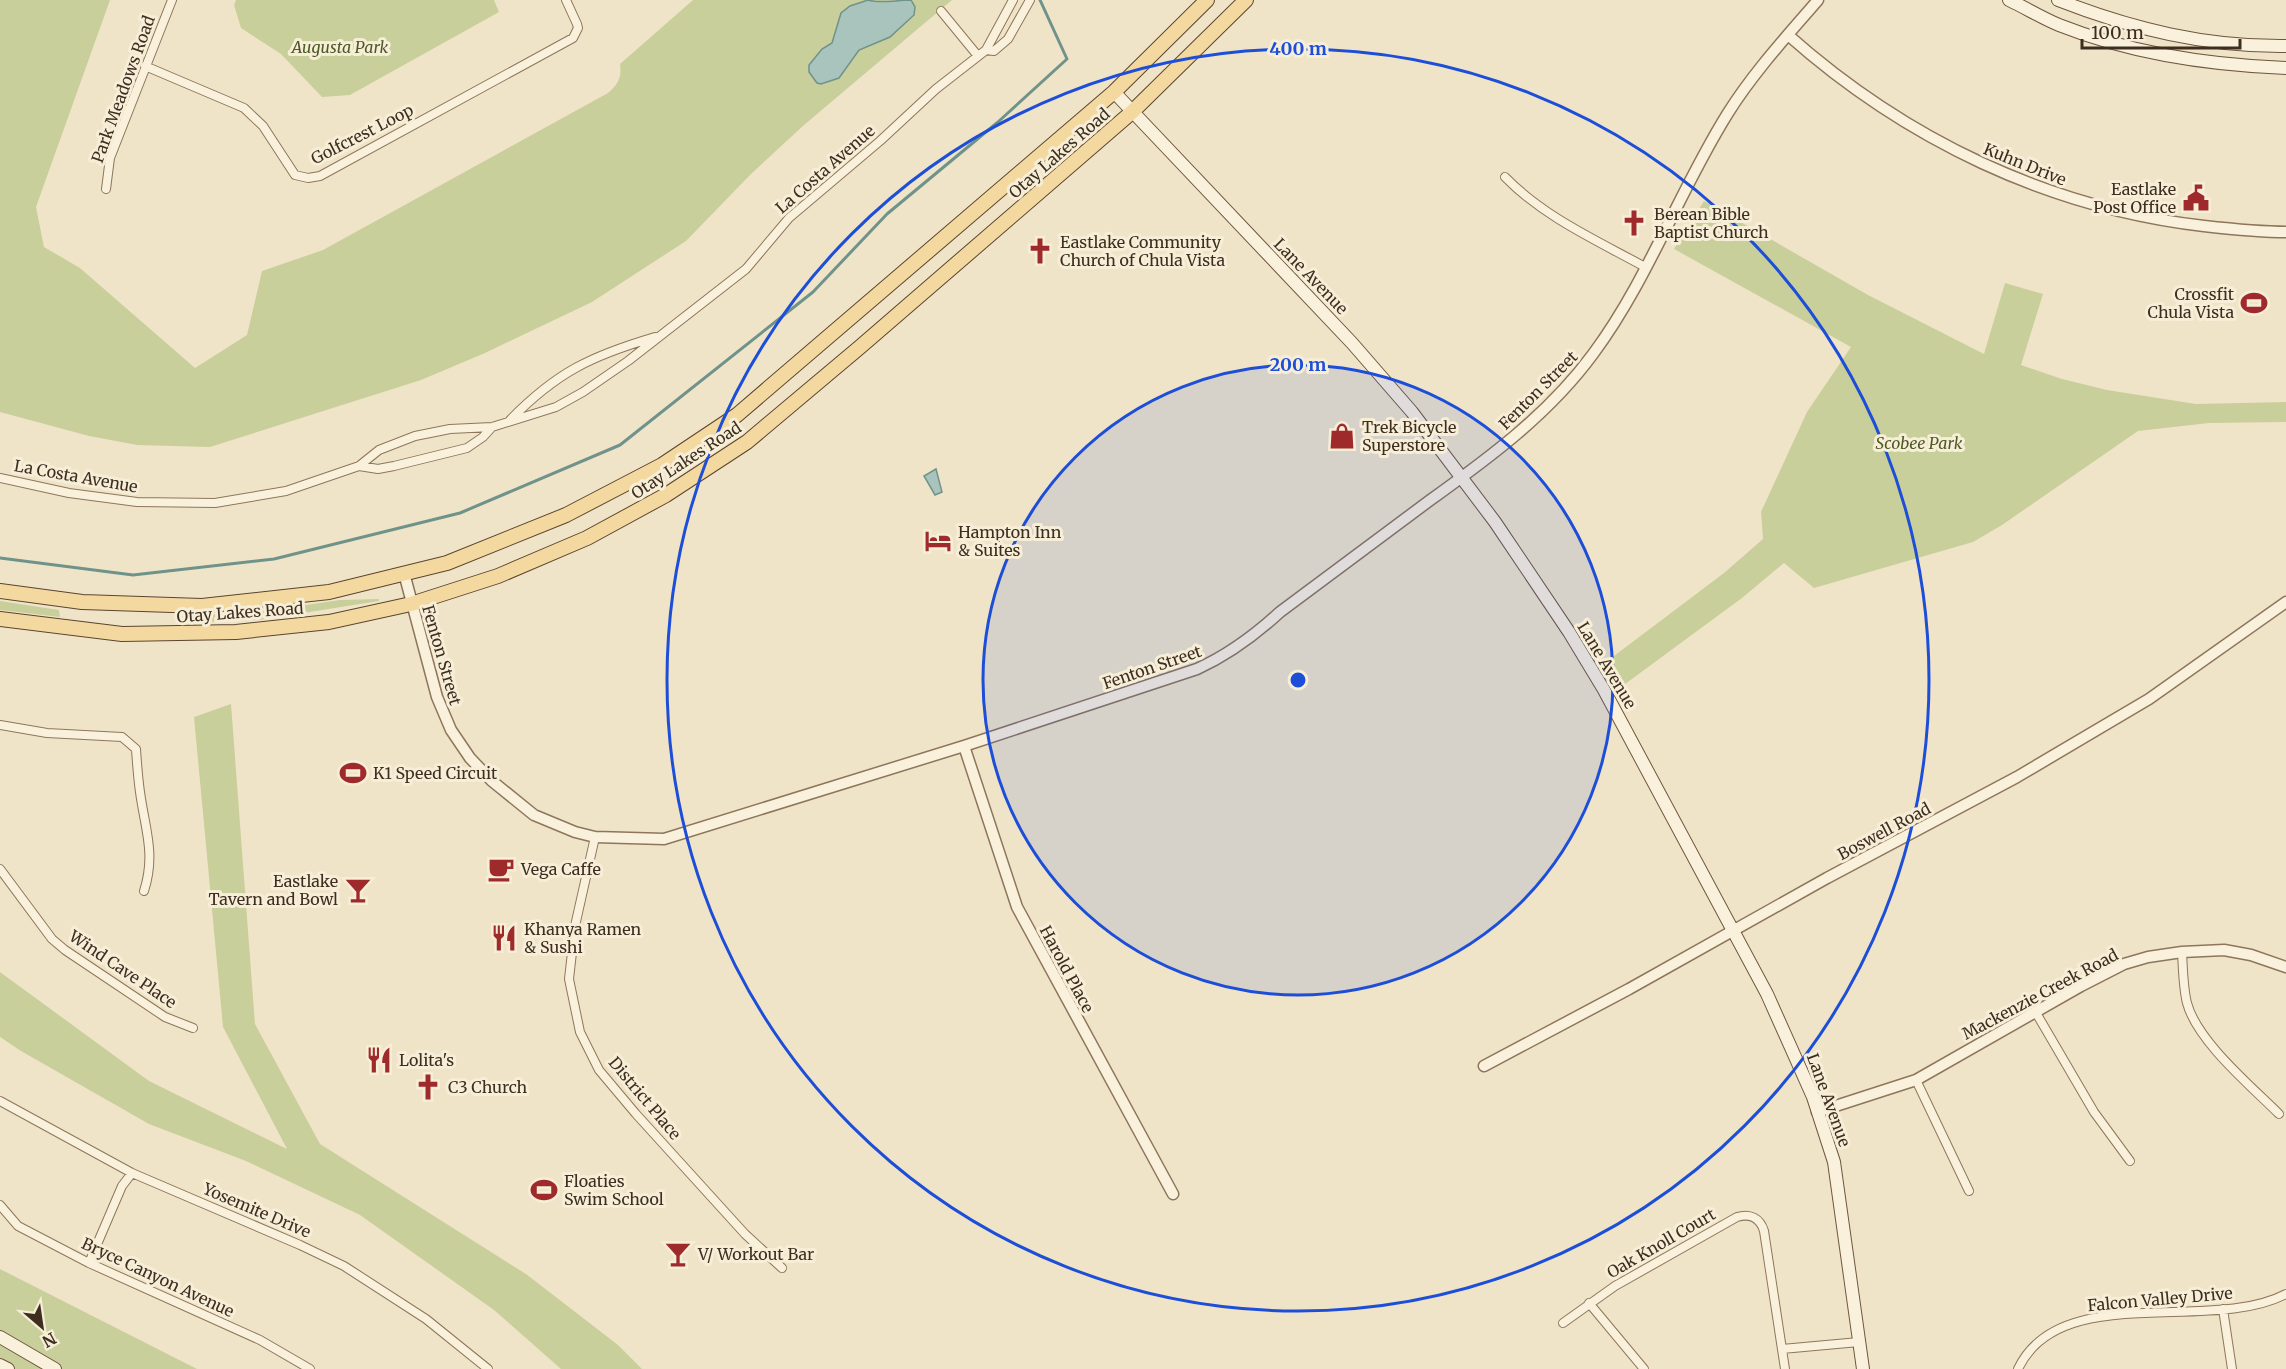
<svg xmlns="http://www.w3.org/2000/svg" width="2286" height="1369" font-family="Merriweather,serif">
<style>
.green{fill:#c9cf9b}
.water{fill:#a9c4bc;stroke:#6f938a;stroke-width:1.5}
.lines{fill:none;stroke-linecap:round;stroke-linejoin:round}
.stream{stroke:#6f938a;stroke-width:3}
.minor-casing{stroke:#8d765c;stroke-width:10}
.tertiary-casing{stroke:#8d765c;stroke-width:13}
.secondary-casing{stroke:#6f573f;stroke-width:14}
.primary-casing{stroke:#5b4430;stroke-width:16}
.minor{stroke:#faf1dc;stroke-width:8}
.tertiary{stroke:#faf1dc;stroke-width:10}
.secondary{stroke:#faf1dc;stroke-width:12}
.primary{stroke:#f3d9a0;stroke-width:14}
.ring{fill:none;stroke:#1d4ed8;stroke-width:3}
.labels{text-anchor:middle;stroke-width:6;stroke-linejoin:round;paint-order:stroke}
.park-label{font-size:16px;font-style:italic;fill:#4d5a26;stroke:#f7eed8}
.street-label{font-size:16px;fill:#3d2e20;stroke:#f7eed8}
.poi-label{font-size:16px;fill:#3d2e20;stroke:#f7eed8;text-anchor:start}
.centre{fill:#1d4ed8;stroke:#f7eed8;stroke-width:3}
.ring-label{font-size:18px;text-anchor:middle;font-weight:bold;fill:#1d4ed8;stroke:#f7eed8;stroke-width:6;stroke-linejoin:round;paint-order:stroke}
</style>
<rect width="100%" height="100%" fill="#f0e4c8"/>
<!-- green -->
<path class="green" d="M 0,0 L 110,0 L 36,207 L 44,247 L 80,268 L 195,368 L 247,335 L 262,271 L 323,250 L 608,93 C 618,85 622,77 620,64 L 693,0 L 952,0 L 804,125 L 751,174 L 686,241 L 592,302 L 485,353 L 421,380 L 210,447 L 137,445 L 89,436 L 0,412 Z
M 236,0 L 494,0 L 499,12 L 350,95 L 322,97 L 281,54 L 241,28 L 234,5 Z
M 1704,201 L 1868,295 L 1984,354 L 2005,283 L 2043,294 L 2021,365 L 2062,379 L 2107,390 L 2196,404 L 2286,402 L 2286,422 L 2209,423 L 2138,431 L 2002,525 L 1973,542 L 1814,588 L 1784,563 L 1742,598 L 1621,687 L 1606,662 L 1724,573 L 1763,539 L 1761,512 L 1807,412 L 1851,347 L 1674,249 Z
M 379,599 L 379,601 L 259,620 L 177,623 L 179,616 L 258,612 L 340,600 Z
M 0,601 L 59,610 L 60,617 L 0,610 Z
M 231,704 L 255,1024 L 320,1144 L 526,1274 L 618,1345 L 642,1369 L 561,1369 L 494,1310 L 360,1215 L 246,1161 L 149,1124 L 21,1051 L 0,1037 L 0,972 L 149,1081 L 287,1149 L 223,1027 L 194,717 Z
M 0,1269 L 197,1369 L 0,1369 Z"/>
<!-- water -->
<path class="water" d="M 868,0 C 881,4 896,0 911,0 L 915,7 L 914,15 L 890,37 L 859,50 L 839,78 L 821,84 L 817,83 L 809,72 L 809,65 L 822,49 L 832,43 L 841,13 L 850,6 Z
M 936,469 L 942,492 L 935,495 L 924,476 Z"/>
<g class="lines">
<!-- stream -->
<path class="stream" d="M 0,558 L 133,575 L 274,559 L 460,513 L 620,445 L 813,292 L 887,214 L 998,122 L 1067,59 L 1040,0"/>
<!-- minor casing -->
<g class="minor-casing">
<path id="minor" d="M 1013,0 L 986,50 L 994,51 L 1008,39 L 1030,0
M 941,11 L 978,56
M 145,66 L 244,108 L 263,126 L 295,175 L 308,178 L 320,176 L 573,38 L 578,28 L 577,24 L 566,0
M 1505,177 C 1544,217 1596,240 1645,267
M 106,189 L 110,158 L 172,0
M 510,420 C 557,372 591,356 655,337
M 359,466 L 378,469 L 394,466 L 467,448 L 483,437 L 492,427
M 0,478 L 69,493 L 137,502 L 215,503 L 286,491 L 359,466 L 379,450 L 415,436 L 450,429 L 492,427 L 556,407 L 583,392 L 628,361 L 746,269 L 789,218 L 880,141 L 936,89 L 986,50
M 0,725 L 47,733 L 122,737 L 136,749 C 137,764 138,778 140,792 C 145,829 156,854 144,891
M 595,837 L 575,926 L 569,979 L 580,1032 L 599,1070 L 636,1114 L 745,1234 L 782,1268
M 0,869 L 52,939 L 65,950 L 165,1017 L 193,1028
M 2182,952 C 2183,968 2183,987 2187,1003 C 2197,1041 2251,1086 2279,1114
M 2035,1011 L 2094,1112 L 2130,1161
M 1916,1080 L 1969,1191
M 0,1101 L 132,1173 L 300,1245 L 344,1266 L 426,1319 L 488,1369
M 0,1205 L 18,1226 L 89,1263 L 260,1340 L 310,1369
M 89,1263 L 122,1186 L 132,1173
M 1589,1303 L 1644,1369
M 2223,1309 L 2232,1369
M 1563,1323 L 1615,1286 L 1737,1217 C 1750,1213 1760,1218 1764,1231 L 1785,1369
M 1782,1349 L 1859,1342
M 2018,1369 C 2060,1280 2211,1334 2286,1294"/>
</g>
<!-- tertiary casing -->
<g class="tertiary-casing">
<path id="tertiary" d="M 1788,35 C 1905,139 2048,208 2204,226 C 2231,229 2259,232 2286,232
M 404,573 L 437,697 L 451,730 L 470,758 L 492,781 L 534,815 L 575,832 L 595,837 L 664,839 L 964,746 L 1197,669 C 1228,655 1255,635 1280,612 C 1330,575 1379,538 1429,501 C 1489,458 1549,414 1593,354 C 1648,280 1679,191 1728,113 C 1753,73 1787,36 1818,0
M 964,746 L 1017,907 L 1173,1194
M 1484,1066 L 1629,989 L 1827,878 L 2017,777 L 2149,699 L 2286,602
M 1817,1112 L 1916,1080 L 2081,986 L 2124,964 L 2148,957 L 2182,952 L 2224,950 L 2251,955 L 2286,967"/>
</g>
<!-- secondary casing -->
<g class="secondary-casing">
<path id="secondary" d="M 2009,0 C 2026,8 2042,18 2059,25 C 2132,54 2208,65 2286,68
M 2058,0 C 2132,29 2206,47 2286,46
M 1114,92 L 1352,343 L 1412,412 L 1495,522 L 1569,632 L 1604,690 L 1767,994 L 1813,1097 L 1834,1162 L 1863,1369
M 0,1337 L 55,1369
M 0,1365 L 8,1369"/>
</g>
<!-- primary casing -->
<g class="primary-casing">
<path id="primary" d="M 0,591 L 82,602 L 202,606 L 329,592 L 447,563 L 566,515 L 662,465 L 737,415 L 1114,92 L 1207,0
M 0,619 L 122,634 L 236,632 L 329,622 L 411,604 L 498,576 L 587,538 L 666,495 L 747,442 L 860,347 L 1132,112 L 1246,0"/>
</g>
<!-- minor -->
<use href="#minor" class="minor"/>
<!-- tertiary -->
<use href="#tertiary" class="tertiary"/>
<!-- secondary -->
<use href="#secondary" class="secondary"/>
<!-- primary -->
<use href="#primary" class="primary"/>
</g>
<!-- distance rings -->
<circle cx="1298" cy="680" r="315" fill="#1d4ed8" fill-opacity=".12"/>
<g class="ring">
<circle cx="1298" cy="680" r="315"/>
<circle cx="1298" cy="680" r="631"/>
</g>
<!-- icons -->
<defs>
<g id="civic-bare" transform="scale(2.07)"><path d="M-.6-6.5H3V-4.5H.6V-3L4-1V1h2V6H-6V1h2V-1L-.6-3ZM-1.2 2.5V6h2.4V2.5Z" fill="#9e2a2b" stroke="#f7eed8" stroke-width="2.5" paint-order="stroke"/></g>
<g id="church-bare" transform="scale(2.07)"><path d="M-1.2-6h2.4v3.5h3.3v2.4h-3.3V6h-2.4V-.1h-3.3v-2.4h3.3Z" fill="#9e2a2b" stroke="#f7eed8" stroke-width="2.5" paint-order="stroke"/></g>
<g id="stadium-bare" transform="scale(2.07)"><path d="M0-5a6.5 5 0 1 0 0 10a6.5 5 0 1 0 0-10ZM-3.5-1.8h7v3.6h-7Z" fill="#9e2a2b" stroke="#f7eed8" stroke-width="2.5" paint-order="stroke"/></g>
<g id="shop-bare" transform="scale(2.07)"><path d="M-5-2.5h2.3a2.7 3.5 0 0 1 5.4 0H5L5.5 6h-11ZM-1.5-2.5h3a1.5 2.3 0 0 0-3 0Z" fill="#9e2a2b" stroke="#f7eed8" stroke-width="2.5" paint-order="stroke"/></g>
<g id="hotel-bare" transform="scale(2.07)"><path d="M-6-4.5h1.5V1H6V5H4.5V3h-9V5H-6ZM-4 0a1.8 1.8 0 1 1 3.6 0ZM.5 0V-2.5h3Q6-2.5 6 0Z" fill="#9e2a2b" stroke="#f7eed8" stroke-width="2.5" paint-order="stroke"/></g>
<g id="cafe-bare" transform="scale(2.07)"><path d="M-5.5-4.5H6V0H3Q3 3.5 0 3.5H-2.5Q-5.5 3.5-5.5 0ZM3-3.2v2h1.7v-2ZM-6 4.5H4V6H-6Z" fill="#9e2a2b" stroke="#f7eed8" stroke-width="2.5" paint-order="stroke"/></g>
<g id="bar-bare" transform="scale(2.07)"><path d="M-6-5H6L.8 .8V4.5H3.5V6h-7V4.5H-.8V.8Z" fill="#9e2a2b" stroke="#f7eed8" stroke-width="2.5" paint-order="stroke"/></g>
<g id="restaurant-bare" transform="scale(2.07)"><path d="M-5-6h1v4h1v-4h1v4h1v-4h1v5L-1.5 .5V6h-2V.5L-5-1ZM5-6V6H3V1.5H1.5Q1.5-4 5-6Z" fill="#9e2a2b" stroke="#f7eed8" stroke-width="2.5" paint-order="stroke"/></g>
</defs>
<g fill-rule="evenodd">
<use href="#civic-bare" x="2196" y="198"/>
<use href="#church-bare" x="1634" y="223"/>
<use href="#church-bare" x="1040" y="251"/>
<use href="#stadium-bare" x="2254" y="303"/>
<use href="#shop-bare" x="1342" y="436"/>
<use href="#hotel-bare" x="938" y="541"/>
<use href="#stadium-bare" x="353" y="773"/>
<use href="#cafe-bare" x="501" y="869"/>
<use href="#bar-bare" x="358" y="890"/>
<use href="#restaurant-bare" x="504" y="938"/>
<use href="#restaurant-bare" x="379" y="1060"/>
<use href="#church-bare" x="428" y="1087"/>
<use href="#stadium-bare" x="544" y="1190"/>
<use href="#bar-bare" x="678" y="1254"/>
</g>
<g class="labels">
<!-- park labels -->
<g class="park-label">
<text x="340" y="53">Augusta Park</text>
<text x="1919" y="449">Scobee Park</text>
</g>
<!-- street labels -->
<g class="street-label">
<text transform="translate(123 89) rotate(-70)" y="6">Park Meadows Road</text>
<text transform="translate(362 134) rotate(-27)" y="6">Golfcrest Loop</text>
<text transform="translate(1059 153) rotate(-41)" y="6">Otay Lakes Road</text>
<text transform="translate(2025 164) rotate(22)" y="6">Kuhn Drive</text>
<text transform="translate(825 169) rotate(-41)" y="6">La Costa Avenue</text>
<text transform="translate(1311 276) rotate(46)" y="6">Lane Avenue</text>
<text transform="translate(1538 390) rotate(-45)" y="6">Fenton Street</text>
<text transform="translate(686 460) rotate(-33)" y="6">Otay Lakes Road</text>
<text transform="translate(76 476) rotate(10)" y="6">La Costa Avenue</text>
<text transform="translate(240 612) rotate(-4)" y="6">Otay Lakes Road</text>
<text transform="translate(442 655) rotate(74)" y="6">Fenton Street</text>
<text transform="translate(1607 665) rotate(59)" y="6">Lane Avenue</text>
<text transform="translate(1152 667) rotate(-19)" y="6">Fenton Street</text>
<text transform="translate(1884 831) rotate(-28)" y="6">Boswell Road</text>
<text transform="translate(123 969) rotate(34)" y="6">Wind Cave Place</text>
<text transform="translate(1067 969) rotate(62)" y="6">Harold Place</text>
<text transform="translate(2040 994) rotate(-28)" y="6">Mackenzie Creek Road</text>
<text transform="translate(645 1098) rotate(50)" y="6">District Place</text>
<text transform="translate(1829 1100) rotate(70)" y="6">Lane Avenue</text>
<text transform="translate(257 1210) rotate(23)" y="6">Yosemite Drive</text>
<text transform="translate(1661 1243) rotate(-30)" y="6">Oak Knoll Court</text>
<text transform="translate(158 1277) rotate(25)" y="6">Bryce Canyon Avenue</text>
<text transform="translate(2160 1299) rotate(-5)" y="6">Falcon Valley Drive</text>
</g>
<!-- poi labels -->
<g class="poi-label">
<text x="2176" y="195" text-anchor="end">Eastlake<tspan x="2176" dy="18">Post Office</tspan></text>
<text x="1654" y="220">Berean Bible<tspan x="1654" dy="18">Baptist Church</tspan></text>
<text x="1060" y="248">Eastlake Community<tspan x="1060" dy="18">Church of Chula Vista</tspan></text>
<text x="2234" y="300" text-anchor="end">Crossfit<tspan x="2234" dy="18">Chula Vista</tspan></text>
<text x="1362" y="433">Trek Bicycle<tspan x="1362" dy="18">Superstore</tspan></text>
<text x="958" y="538">Hampton Inn<tspan x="958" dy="18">&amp; Suites</tspan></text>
<text x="373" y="779">K1 Speed Circuit</text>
<text x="521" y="875">Vega Caffe</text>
<text x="338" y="887" text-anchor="end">Eastlake<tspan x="338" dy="18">Tavern and Bowl</tspan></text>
<text x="524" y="935">Khanya Ramen<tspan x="524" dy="18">&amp; Sushi</tspan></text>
<text x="399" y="1066">Lolita's</text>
<text x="448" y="1093">C3 Church</text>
<text x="564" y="1187">Floaties<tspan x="564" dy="18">Swim School</tspan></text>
<text x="698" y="1260">V/ Workout Bar</text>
</g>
</g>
<circle cx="1298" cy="680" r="9" class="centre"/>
<g class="ring-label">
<text x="1298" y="55">400 m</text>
<text x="1298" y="371">200 m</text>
</g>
<!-- north arrow -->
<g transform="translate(42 1327) rotate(151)" stroke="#f7eed8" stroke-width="4.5" paint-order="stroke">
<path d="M0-4.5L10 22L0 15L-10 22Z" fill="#3d2e20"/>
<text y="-9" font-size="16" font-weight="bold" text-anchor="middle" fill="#3d2e20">N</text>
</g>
<!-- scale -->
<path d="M2082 39v9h158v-9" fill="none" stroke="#3d2e20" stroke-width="3"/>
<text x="2091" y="39" font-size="18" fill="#3d2e20" stroke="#f7eed8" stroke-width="4.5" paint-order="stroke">100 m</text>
</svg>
